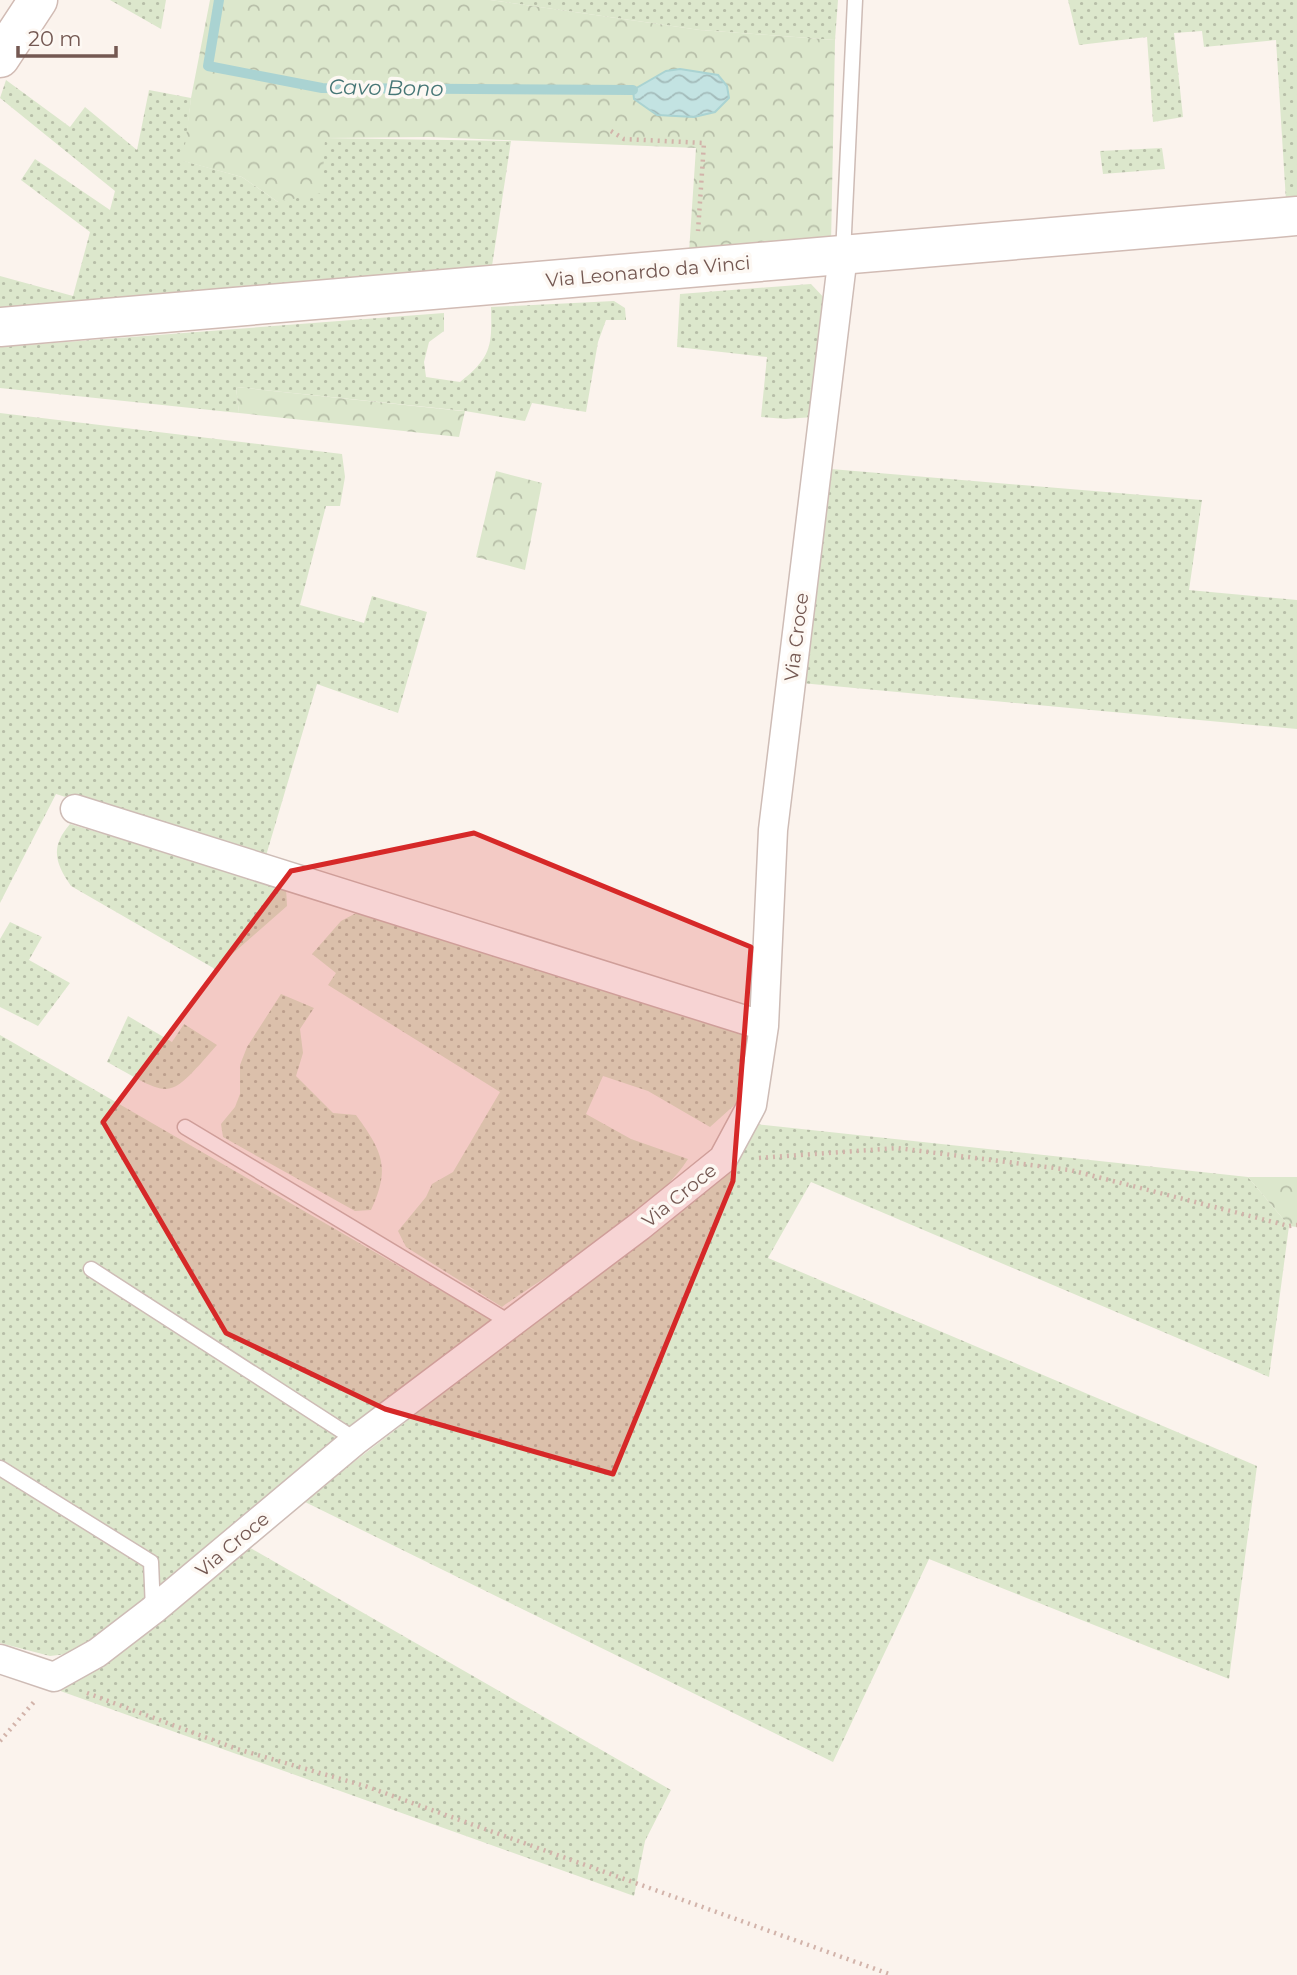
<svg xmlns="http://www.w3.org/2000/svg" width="1297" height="1975" font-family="Montserrat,sans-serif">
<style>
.grass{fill:url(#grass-dots)}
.forest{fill:url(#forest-crowns)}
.water{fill:url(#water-waves);stroke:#aad3d2;stroke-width:2}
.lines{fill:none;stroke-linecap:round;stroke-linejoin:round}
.stream{stroke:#aad3d2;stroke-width:10}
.lane-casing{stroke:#cebcb6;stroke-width:17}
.street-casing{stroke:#cebcb6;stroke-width:31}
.secondary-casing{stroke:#d1bbb4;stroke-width:41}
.path{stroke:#d2b3aa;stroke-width:4.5;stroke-dasharray:2 5;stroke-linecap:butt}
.lane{stroke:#fff;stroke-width:14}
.street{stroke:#fff;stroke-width:28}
.secondary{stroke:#fff;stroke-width:38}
.marked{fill:#d62828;fill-opacity:0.2;stroke:#d62828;stroke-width:5;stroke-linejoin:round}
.labels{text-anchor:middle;stroke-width:7;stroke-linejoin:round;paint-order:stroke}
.street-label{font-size:19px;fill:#745852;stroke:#fdf8f3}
.water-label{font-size:21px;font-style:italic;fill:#467676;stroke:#fdf8f3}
</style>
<defs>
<pattern id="grass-dots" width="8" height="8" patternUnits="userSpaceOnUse" patternTransform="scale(1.75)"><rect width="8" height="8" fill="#dce7cc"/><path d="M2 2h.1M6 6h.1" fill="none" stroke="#b7bea8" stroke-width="1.8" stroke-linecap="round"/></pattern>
<pattern id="forest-crowns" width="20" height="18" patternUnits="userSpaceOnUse" patternTransform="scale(1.75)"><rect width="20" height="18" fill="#dce7cc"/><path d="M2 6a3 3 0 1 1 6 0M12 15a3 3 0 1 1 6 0" fill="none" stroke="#b7bea8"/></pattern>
<pattern id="water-waves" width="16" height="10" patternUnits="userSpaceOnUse" patternTransform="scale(1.75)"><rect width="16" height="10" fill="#c3e3e2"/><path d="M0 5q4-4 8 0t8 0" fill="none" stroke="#a3bbba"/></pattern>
</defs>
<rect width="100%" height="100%" fill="#fbf3ed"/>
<!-- grass -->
<path class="grass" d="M 110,0 L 166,0 L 161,29 Z
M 490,0 L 838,0 L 835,40 L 700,30 Z
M 1068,0 L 1297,0 L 1297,200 L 1286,201 L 1276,40 L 1204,47 L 1202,31 L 1174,33 L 1183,117 L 1153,122 L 1147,37 L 1079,45 Z
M 6,80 L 70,127 L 85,107 L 137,150 L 149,90 L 191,98 L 184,161 L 242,177 L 278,202 L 324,138 L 511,141 L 492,266 L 0,317 L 0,276 L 73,296 L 90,232 L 21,180 L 35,159 L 110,210 L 115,191 L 0,98 Z
M 1162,148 L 1165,169 L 1103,174 L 1100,151 Z
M 811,284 L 828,302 L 814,417 L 785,419 L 761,417 L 767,357 L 677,347 L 680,294 Z
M 614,301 L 625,308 L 626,320 L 606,320 L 598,342 L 586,412 L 532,403 L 525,421 L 465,411 L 236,387 L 239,413 L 0,388 L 0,347 L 444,313 L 444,331 L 429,342 L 424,362 L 426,377 L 460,382 C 492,357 492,345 491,307 Z
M 0,413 L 342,454 L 345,477 L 340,506 L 326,506 L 300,605 L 364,623 L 372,596 L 427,612 L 398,713 L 317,684 L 265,859 L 56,794 L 0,903 Z
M 831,469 L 1202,500 L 1189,590 L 1297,600 L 1297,729 L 801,683 Z
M 70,824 L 286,888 L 287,906 L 215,969 L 71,886 C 55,863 50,847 70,824 Z
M 358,912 L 751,1032 L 739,1101 L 710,1127 L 648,1091 L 603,1076 L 586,1114 L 631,1139 L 688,1159 C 655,1212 555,1269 502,1307 L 406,1247 L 398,1231 L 426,1197 L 432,1184 L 453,1172 L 500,1092 L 328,985 L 336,973 L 312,954 L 341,921 Z
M 10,922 L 42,937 L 29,960 L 70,983 L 38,1026 L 0,1007 L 0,939 Z
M 281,994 L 314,1008 L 300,1029 L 303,1053 L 296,1076 L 333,1113 L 356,1115 C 382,1151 391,1167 371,1210 L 355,1211 L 223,1137 L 221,1124 L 235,1107 L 240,1094 L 240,1065 L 247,1047 Z
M 128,1016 L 172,1042 L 184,1024 L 217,1045 C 166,1103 173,1098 107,1062 Z
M 0,1035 L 499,1324 L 91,1651 L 50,1656 L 0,1643 Z
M 754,1124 L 1248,1177 L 1289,1226 L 1269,1377 L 811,1182 L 768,1258 L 1257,1466 L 1229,1679 L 929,1559 L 833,1762 L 303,1501 L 554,1308 Z
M 247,1546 L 671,1790 L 645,1841 L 634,1896 L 52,1688 Z"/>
<!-- forest -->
<path class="forest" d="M 210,0 L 490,0 L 700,30 L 835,40 L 831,244 L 689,252 L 696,148 L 429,137 L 325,138 L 322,193 L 278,202 L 242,177 L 183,161 L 191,98 Z
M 236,387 L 462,411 L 465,411 L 459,437 L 239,413 Z
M 496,471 L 542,483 L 525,570 L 476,557 Z
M 1248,1177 L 1297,1177 L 1297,1227 L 1289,1226 Z"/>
<!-- water -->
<path class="water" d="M 680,69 L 718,75 L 727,86 L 729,98 L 715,112 L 694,117 L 657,115 L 634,99 L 633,90 L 666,71 Z"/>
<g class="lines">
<!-- stream -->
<path class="stream" d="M 219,0 L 208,66 L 322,88 L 633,90"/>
<!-- lane casing -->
<g class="lane-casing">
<path id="lane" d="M 843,254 L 855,0
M 185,1127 L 511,1323
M 91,1269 L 356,1440
M 0,1468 L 151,1562 L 153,1610"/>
</g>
<!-- street casing -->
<g class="street-casing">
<path id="street" d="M 75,809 L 764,1026
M 0,1659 L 54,1677 L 97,1653 L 153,1610 L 356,1440 L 640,1226 L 723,1159 L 752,1105 L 764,1026 L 773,830 L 843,255"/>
</g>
<!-- secondary casing -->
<g class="secondary-casing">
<path id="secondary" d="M 0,58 L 38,0
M 0,327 L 1297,216"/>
</g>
<!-- path -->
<path class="path" d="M 611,131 L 624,139 L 704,143 L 698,231
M 759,1158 L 897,1148 L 1070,1170 L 1289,1226 L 1297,1225
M 87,1693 L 237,1749 L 365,1786 L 892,1975
M 0,1741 L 34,1702"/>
<!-- lane -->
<use href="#lane" class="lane"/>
<!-- street -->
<use href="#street" class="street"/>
<!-- secondary -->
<use href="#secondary" class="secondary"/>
</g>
<!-- marked area -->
<path class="marked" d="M 474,833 L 751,947 L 733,1181 L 613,1474 L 385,1409 L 226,1333 L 103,1122 L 291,871 Z"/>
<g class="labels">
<!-- street labels -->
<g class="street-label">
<text transform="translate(648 271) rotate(-5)" y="7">Via Leonardo da Vinci</text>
<text transform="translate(796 637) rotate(-83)" y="7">Via Croce</text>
<text transform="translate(679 1195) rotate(-39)" y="7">Via Croce</text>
<text transform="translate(232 1544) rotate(-40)" y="7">Via Croce</text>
</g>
<!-- water labels -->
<g class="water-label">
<text transform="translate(386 88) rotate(1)" y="7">Cavo Bono</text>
</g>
</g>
<!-- scale -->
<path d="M18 46v10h98v-10" fill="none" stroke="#745852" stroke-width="3.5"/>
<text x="28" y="46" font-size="21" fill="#745852" stroke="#fdf8f3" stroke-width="5" paint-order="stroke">20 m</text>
</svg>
